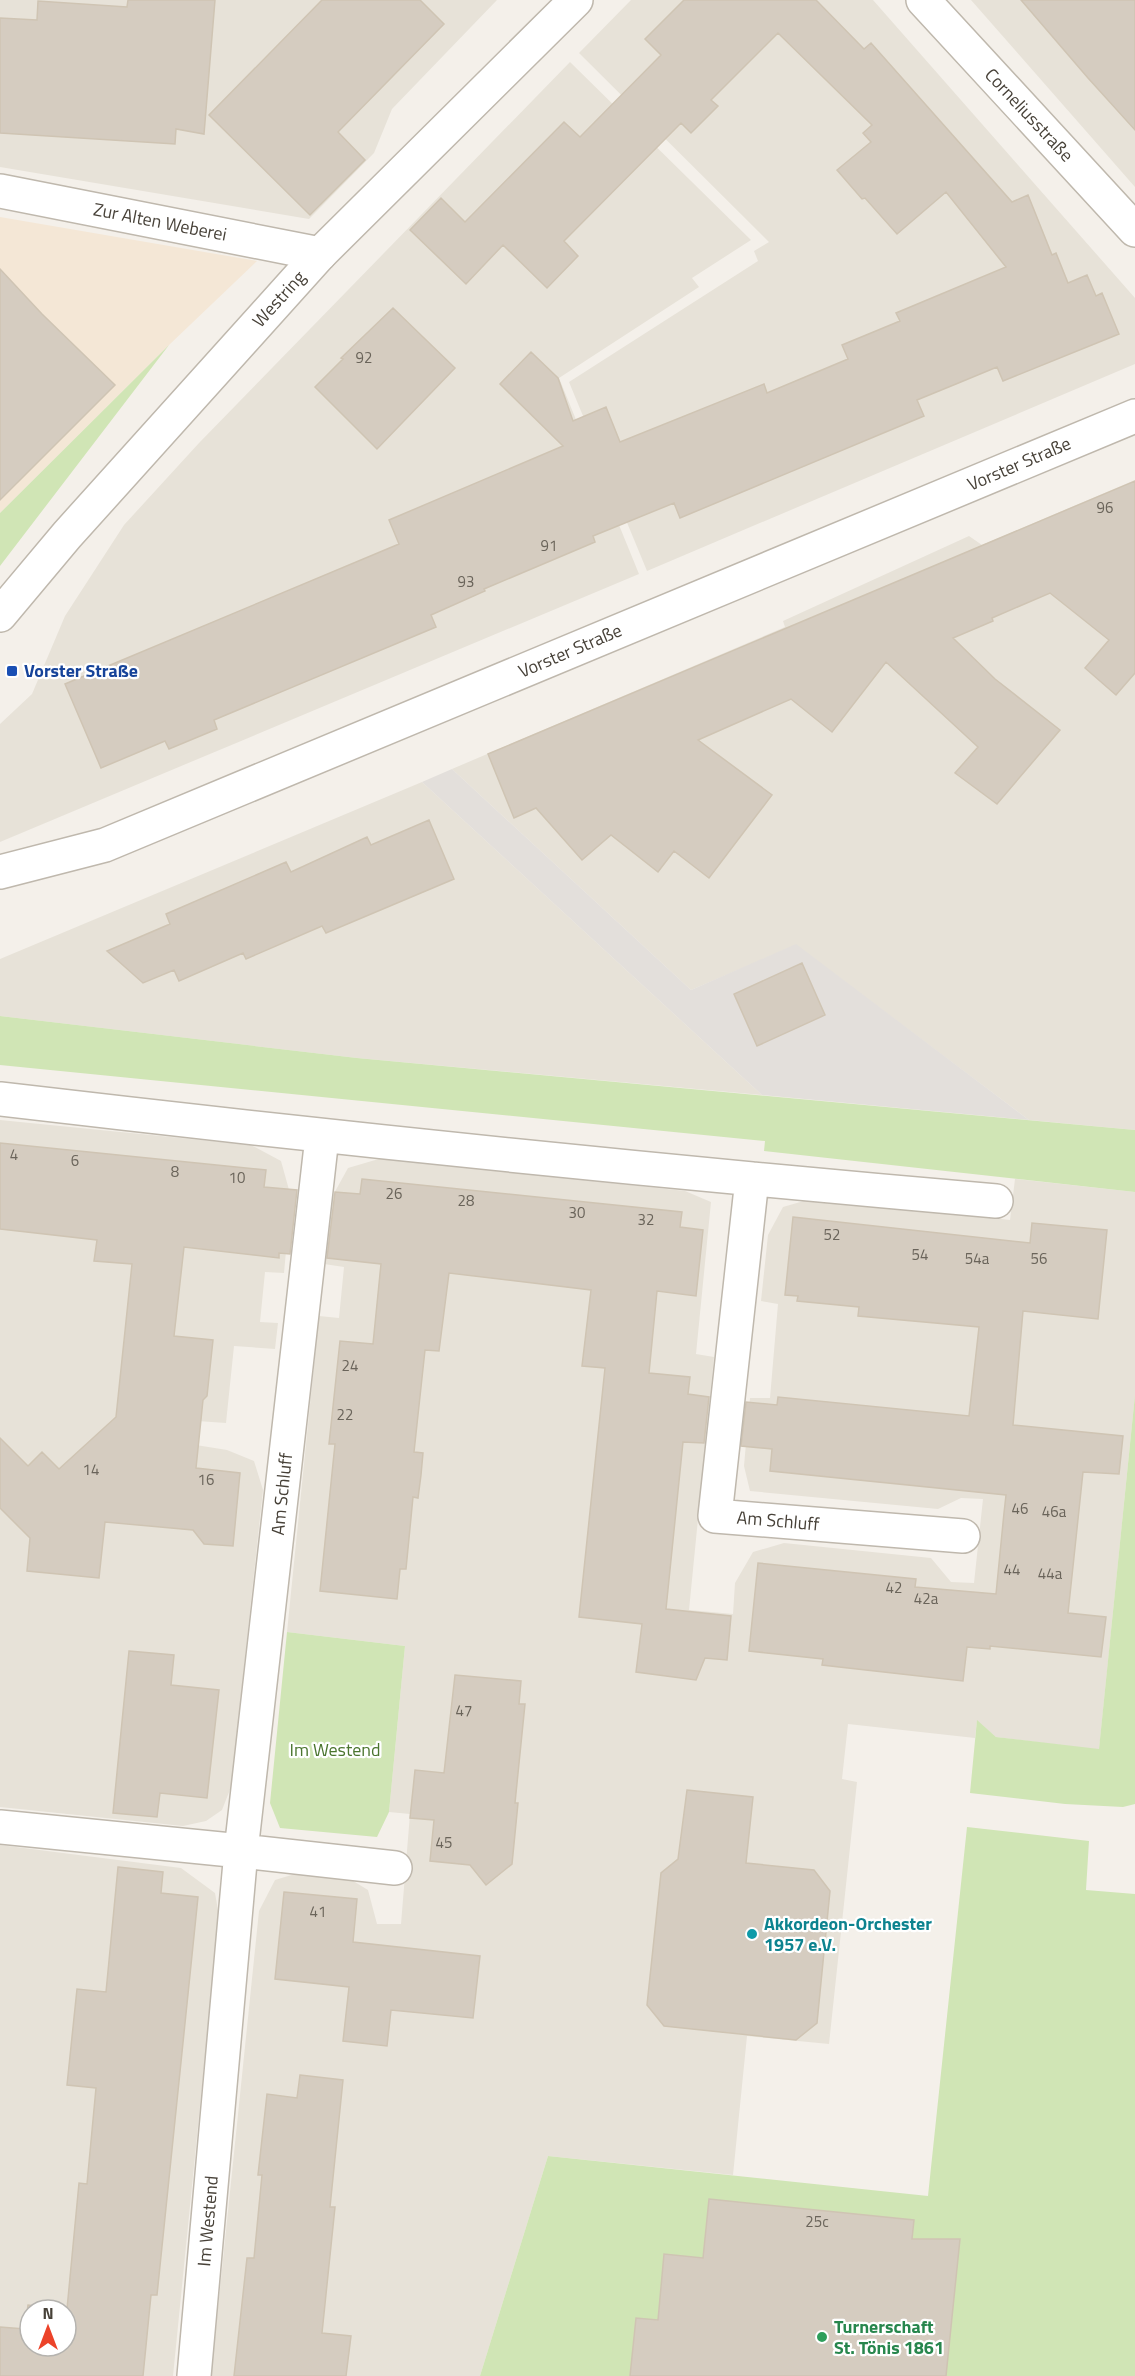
<svg xmlns="http://www.w3.org/2000/svg" width="1135" height="2376" font-family="'Titillium Web',sans-serif">
<style>
.residential{fill:#e7e2d8;fill-rule:evenodd}
.commercial{fill:#f4e7d6}
.industrial{fill:#e3dfdb}
.green{fill:#d0e5b5}
.building{fill:#d5ccc0;stroke:#cfc4b3;stroke-width:1.5;fill-rule:evenodd}
.lines{fill:none;stroke-linecap:round;stroke-linejoin:round}
.minor-casing{stroke:#bfb8ad;stroke-width:36}
.tertiary-casing{stroke:#bfb8ad;stroke-width:36}
.minor{stroke:#fff;stroke-width:33}
.tertiary{stroke:#fff;stroke-width:33}
.transit-dot{fill:#1a4fb4;stroke:#fff;stroke-width:2}
.culture-dot{fill:#0f9aa8;stroke:#fff;stroke-width:2}
.leisure-dot{fill:#2e9e5b;stroke:#fff;stroke-width:2}
.labels{text-anchor:middle;stroke-width:4.5;stroke-linejoin:round;paint-order:stroke}
.number-label{font-size:15px;fill:#6a645a}
.street-label{font-size:18px;fill:#474138;stroke:#fff}
.transit-label{font-size:18px;font-weight:bold;fill:#164399;stroke:#fff;text-anchor:start}
.park-label{font-size:18px;fill:#4b752f;stroke:#fff}
.culture-label{font-size:18px;font-weight:bold;fill:#0d838f;stroke:#fff;text-anchor:start}
.leisure-label{font-size:18px;font-weight:bold;fill:#27864d;stroke:#fff;text-anchor:start}
</style>
<rect width="100%" height="100%" fill="#f4f0ea"/>
<!-- residential -->
<path class="residential" d="M 0,0 L 497,0 L 392,109 L 374,153 L 309,219 L 0,167 Z
M 631,0 L 873,0 L 1135,298 L 1135,364 L 647,571 L 569,382 L 758,261 L 754,251 L 769,242 L 579,53 Z
M 971,0 L 1135,0 L 1135,187 Z
M 570,62 L 751,240 L 692,278 L 699,287 L 559,378 L 639,574 L 0,842 L 0,724 L 32,694 L 65,616 L 124,525 L 199,443 Z
M 1135,480 L 1135,1130 L 1029,1120 L 796,945 L 691,990 L 452,769 L 785,627 L 783,621 L 969,536 L 982,545 Z
M 422,782 L 762,1095 L 357,1058 L 0,1016 L 0,959 Z
M 0,1120 L 251,1145 L 281,1161 L 291,1197 L 284,1273 L 265,1272 L 260,1322 L 278,1323 L 275,1349 L 234,1346 L 226,1423 L 197,1421 L 196,1445 L 227,1450 L 254,1461 L 263,1490 L 231,1787 L 222,1810 L 206,1821 L 183,1826 L 0,1807 Z
M 382,1158 L 685,1191 L 711,1202 L 696,1354 L 714,1357 L 689,1610 L 733,1614 L 735,1583 L 753,1552 L 784,1543 L 931,1558 L 951,1582 L 974,1583 L 983,1499 L 961,1498 L 938,1509 L 750,1491 L 744,1466 L 750,1398 L 770,1398 L 778,1304 L 761,1301 L 768,1235 L 783,1207 L 814,1198 L 1010,1220 L 1015,1179 L 1135,1192 L 1135,1395 L 1099,1750 L 996,1737 L 977,1721 L 975,1738 L 848,1724 L 842,1779 L 857,1782 L 829,2044 L 747,2036 L 733,2175 L 548,2156 L 480,2376 L 211,2376 L 259,1911 L 275,1880 L 308,1870 L 340,1873 L 368,1890 L 377,1924 L 401,1924 L 410,1814 L 389,1812 L 405,1646 L 287,1632 L 319,1316 L 339,1318 L 344,1267 L 324,1264 L 332,1197 L 348,1168 Z
M 0,1845 L 181,1868 L 215,1893 L 219,1916 L 173,2376 L 0,2376 ZM 30,2310 L 66,2310 L 66,2346 L 30,2346 Z"/>
<!-- commercial -->
<path class="commercial" d="M 0,217 L 257,261 L 169,345 L 0,513 Z"/>
<!-- industrial -->
<path class="industrial" d="M 452,769 L 691,990 L 796,944 L 1029,1120 L 762,1095 L 422,782 Z"/>
<!-- green -->
<path class="green" d="M 169,345 L 0,566 L 0,513 Z
M 0,1016 L 357,1058 L 1135,1130 L 1135,1192 L 764,1151 L 765,1141 L 0,1065 Z
M 1135,1395 L 1135,1804 L 1123,1807 L 1065,1804 L 970,1793 L 977,1720 L 996,1737 L 1099,1749 Z
M 287,1632 L 405,1646 L 389,1812 L 377,1837 L 280,1828 L 270,1803 Z
M 967,1827 L 1089,1841 L 1086,1890 L 1135,1894 L 1135,2376 L 480,2376 L 548,2156 L 928,2196 Z"/>
<!-- building -->
<path class="building" d="M 128,0 L 215,0 L 204,134 L 176,129 L 175,144 L 0,133 L 0,18 L 37,20 L 38,1 L 127,7 Z
M 322,0 L 420,0 L 444,24 L 338,132 L 365,160 L 310,215 L 209,115 Z
M 684,0 L 816,0 L 864,49 L 871,43 L 1012,202 L 1028,195 L 1052,255 L 1056,253 L 1068,283 L 1087,275 L 1096,296 L 1102,293 L 1119,334 L 1003,381 L 997,367 L 956,384 L 917,400 L 924,416 L 680,518 L 674,503 L 593,536 L 595,542 L 484,589 L 485,591 L 431,615 L 436,627 L 214,720 L 217,729 L 169,749 L 165,741 L 101,768 L 65,684 L 399,544 L 389,520 L 563,446 L 500,384 L 531,352 L 558,378 L 573,421 L 606,407 L 620,442 L 764,384 L 767,393 L 848,359 L 842,345 L 900,321 L 896,313 L 1006,267 L 946,192 L 897,234 L 865,198 L 862,199 L 837,170 L 871,142 L 863,133 L 872,125 L 778,33 L 711,100 L 718,106 L 691,133 L 681,123 L 564,241 L 578,256 L 547,288 L 503,245 L 466,284 L 410,230 L 441,198 L 465,222 L 564,122 L 580,137 L 661,55 L 645,39 Z
M 1021,0 L 1135,0 L 1135,130 L 1088,78 Z
M 0,269 L 42,314 L 115,385 L 0,500 Z
M 393,308 L 455,368 L 377,449 L 315,387 L 343,359 L 341,358 Z
M 1135,481 L 1135,673 L 1116,695 L 1085,668 L 1109,640 L 1050,593 L 992,618 L 993,621 L 953,638 L 995,679 L 1060,730 L 997,804 L 955,773 L 978,747 L 886,662 L 832,732 L 791,699 L 698,740 L 772,795 L 709,878 L 674,851 L 658,872 L 611,835 L 582,860 L 536,808 L 514,818 L 488,754 Z
M 429,820 L 454,879 L 326,933 L 322,926 L 246,959 L 243,953 L 179,981 L 174,970 L 143,983 L 107,951 L 170,924 L 166,914 L 286,862 L 291,872 L 367,837 L 371,845 Z
M 802,963 L 825,1015 L 757,1046 L 734,994 Z
M 0,1143 L 266,1170 L 264,1187 L 297,1190 L 290,1254 L 279,1253 L 279,1258 L 184,1247 L 174,1336 L 213,1340 L 207,1396 L 203,1400 L 196,1468 L 240,1473 L 233,1546 L 204,1544 L 193,1530 L 105,1522 L 99,1578 L 27,1571 L 30,1538 L 0,1508 L 0,1438 L 28,1466 L 42,1452 L 59,1469 L 116,1417 L 132,1264 L 94,1261 L 97,1240 L 0,1229 Z
M 362,1179 L 682,1212 L 680,1227 L 703,1230 L 696,1296 L 657,1291 L 649,1373 L 690,1377 L 688,1394 L 709,1397 L 704,1443 L 683,1442 L 666,1609 L 731,1616 L 727,1660 L 705,1658 L 696,1680 L 636,1672 L 642,1624 L 579,1617 L 605,1368 L 582,1366 L 591,1290 L 449,1273 L 439,1351 L 425,1350 L 414,1452 L 423,1453 L 421,1475 L 418,1498 L 413,1497 L 406,1569 L 400,1569 L 397,1599 L 320,1591 L 335,1444 L 329,1444 L 340,1341 L 373,1344 L 381,1264 L 327,1258 L 335,1192 L 360,1194 Z
M 793,1217 L 1030,1243 L 1032,1223 L 1107,1230 L 1098,1319 L 1023,1311 L 1013,1425 L 1123,1436 L 1119,1474 L 1083,1472 L 1074,1557 L 1068,1613 L 1106,1617 L 1101,1657 L 990,1646 L 990,1649 L 967,1647 L 963,1681 L 822,1665 L 823,1659 L 749,1651 L 758,1563 L 916,1579 L 915,1587 L 996,1594 L 1004,1513 L 1006,1495 L 770,1471 L 772,1449 L 741,1446 L 746,1402 L 777,1405 L 778,1397 L 969,1416 L 979,1327 L 858,1316 L 859,1307 L 797,1301 L 798,1296 L 785,1295 Z
M 129,1651 L 174,1655 L 171,1685 L 219,1690 L 207,1798 L 160,1793 L 157,1817 L 113,1813 Z
M 455,1675 L 521,1681 L 519,1704 L 525,1704 L 515,1803 L 518,1803 L 512,1864 L 486,1885 L 470,1865 L 430,1861 L 434,1820 L 410,1818 L 415,1770 L 444,1773 Z
M 687,1790 L 753,1797 L 746,1863 L 814,1870 L 830,1891 L 817,2023 L 796,2040 L 664,2026 L 647,2005 L 661,1873 L 678,1859 Z
M 118,1867 L 163,1872 L 161,1893 L 198,1897 L 157,2295 L 151,2295 L 143,2376 L 0,2376 L 0,2327 L 25,2329 L 28,2305 L 67,2309 L 79,2183 L 87,2184 L 96,2088 L 67,2085 L 77,1989 L 106,1992 ZM 30,2310 L 66,2310 L 66,2346 L 30,2346 Z
M 284,1892 L 357,1899 L 353,1942 L 480,1956 L 473,2018 L 391,2010 L 387,2046 L 343,2041 L 349,1987 L 275,1979 Z
M 300,2075 L 343,2080 L 330,2207 L 335,2207 L 322,2333 L 351,2336 L 346,2376 L 234,2376 L 247,2258 L 254,2258 L 262,2175 L 258,2175 L 267,2094 L 297,2098 Z
M 709,2199 L 914,2220 L 912,2239 L 960,2239 L 946,2376 L 630,2376 L 636,2318 L 658,2320 L 664,2254 L 703,2258 Z"/>
<g class="lines">
<!-- minor casing -->
<g class="minor-casing">
<path id="minor" d="M 923,0 L 1135,230
M 0,191 L 320,254
M 0,872 L 105,845 L 1135,416
M 0,1099 C 332,1138 663,1172 996,1201
M 322,1137 L 241,1851 L 395,1868
M 752,1179 L 715,1516 L 963,1536
M 0,1827 L 241,1851 L 194,2376"/>
</g>
<!-- tertiary casing -->
<g class="tertiary-casing">
<path id="tertiary" d="M 0,615 L 67,535 L 320,254 L 576,0"/>
</g>
<!-- minor -->
<use href="#minor" class="minor"/>
<!-- tertiary -->
<use href="#tertiary" class="tertiary"/>
</g>
<!-- markers -->
<rect class="transit-dot" x="6" y="665" width="12" height="12" rx="3"/>
<circle class="culture-dot" cx="752" cy="1934" r="6"/>
<circle class="leisure-dot" cx="822" cy="2337" r="6"/>
<g class="labels">
<!-- number labels -->
<g class="number-label">
<text x="364" y="363">92</text>
<text x="1105" y="513">96</text>
<text x="549" y="551">91</text>
<text x="466" y="587">93</text>
<text x="14" y="1160">4</text>
<text x="75" y="1166">6</text>
<text x="175" y="1177">8</text>
<text x="237" y="1183">10</text>
<text x="394" y="1199">26</text>
<text x="466" y="1206">28</text>
<text x="577" y="1218">30</text>
<text x="646" y="1225">32</text>
<text x="832" y="1240">52</text>
<text x="920" y="1260">54</text>
<text x="977" y="1264">54a</text>
<text x="1039" y="1264">56</text>
<text x="350" y="1371">24</text>
<text x="345" y="1420">22</text>
<text x="91" y="1475">14</text>
<text x="206" y="1485">16</text>
<text x="1020" y="1514">46</text>
<text x="1054" y="1517">46a</text>
<text x="1012" y="1575">44</text>
<text x="1050" y="1579">44a</text>
<text x="894" y="1593">42</text>
<text x="926" y="1604">42a</text>
<text x="464" y="1716">47</text>
<text x="444" y="1848">45</text>
<text x="318" y="1917">41</text>
<text x="817" y="2227">25c</text>
</g>
<!-- street labels -->
<g class="street-label">
<text transform="translate(1029 115) rotate(47)" y="6">Corneliusstraße</text>
<text transform="translate(160 222) rotate(11)" y="6">Zur Alten Weberei</text>
<text transform="translate(279 299) rotate(-48)" y="6">Westring</text>
<text transform="translate(1019 464) rotate(-23)" y="6">Vorster Straße</text>
<text transform="translate(570 651) rotate(-23)" y="6">Vorster Straße</text>
<text transform="translate(282 1494) rotate(-84)" y="6">Am Schluff</text>
<text transform="translate(778 1521) rotate(5)" y="6">Am Schluff</text>
<text transform="translate(208 2221) rotate(-85)" y="6">Im Westend</text>
</g>
<!-- transit labels -->
<g class="transit-label">
<text x="24" y="677">Vorster Straße</text>
</g>
<!-- park labels -->
<g class="park-label">
<text x="335" y="1756">Im Westend</text>
</g>
<!-- culture labels -->
<g class="culture-label">
<text x="764" y="1930">Akkordeon-Orchester<tspan x="764" dy="21">1957 e.V.</tspan></text>
</g>
<!-- leisure labels -->
<g class="leisure-label">
<text x="834" y="2333">Turnerschaft<tspan x="834" dy="21">St. Tönis 1861</tspan></text>
</g>
</g>
<!-- north arrow -->
<g transform="translate(48 2328)"><circle r="28" fill="#ffffff" stroke="#b5b3af" stroke-width="1.5"/>
<path d="M0-4.5L10 22L0 15L-10 22Z" fill="#ec4329"/>
<text y="-9" font-size="16" font-weight="bold" text-anchor="middle" fill="#474138">N</text>
</g>
</svg>
